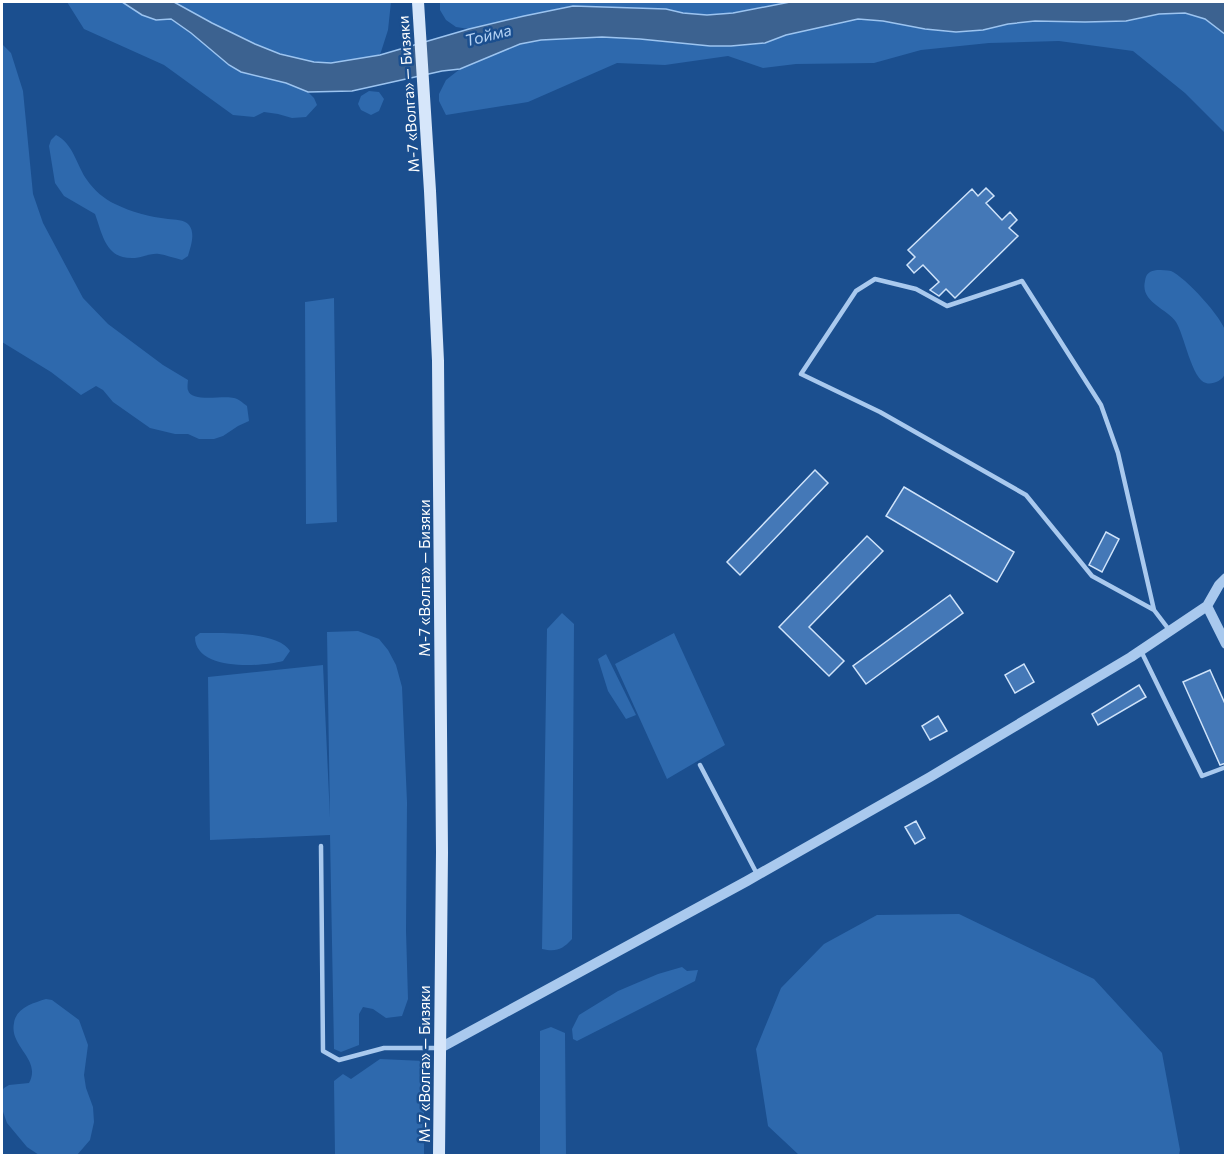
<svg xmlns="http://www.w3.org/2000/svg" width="1227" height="1157" font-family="Commissioner,sans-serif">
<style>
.green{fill:#2e69ad}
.water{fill:#3c6290;stroke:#9cc4f0;stroke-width:1.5}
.building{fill:#4478b7;stroke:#cfe3fa;stroke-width:1.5}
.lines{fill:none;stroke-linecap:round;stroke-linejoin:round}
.service{stroke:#a9c9ee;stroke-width:4.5}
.tertiary{stroke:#a9c9ee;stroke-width:10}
.secondary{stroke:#d6e6fa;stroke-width:12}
.labels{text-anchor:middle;stroke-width:5;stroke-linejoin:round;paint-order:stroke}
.street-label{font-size:15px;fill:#fff;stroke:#1b4f8f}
.water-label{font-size:16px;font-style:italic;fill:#b5d3f5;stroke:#1b4f8f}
</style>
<rect width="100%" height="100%" fill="#1b4f8f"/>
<!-- green -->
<path class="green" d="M 67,2 L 122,2 L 128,6 L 156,20 L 171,19 L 191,33 L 286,83 L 308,92 L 314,98 L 317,105 L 306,117 L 292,118 L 278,114 L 264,112 L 254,117 L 233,115 L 164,65 L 84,29 Z
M 174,2 L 391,2 L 388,30 L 380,55 C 364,58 347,63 331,63 C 320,64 309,61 299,59 C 254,48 214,24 174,2 Z
M 440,2 L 790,2 L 733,13 L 707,15 L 683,13 L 666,9 L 573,6 L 524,16 L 469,29 L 456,27 L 446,20 L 440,10 Z
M 1185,13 L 1205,19 L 1225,35 L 1225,133 L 1185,93 L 1133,51 L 1059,41 L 989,43 L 921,50 L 874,63 L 796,64 L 763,68 L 728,56 L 665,65 L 617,63 L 528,102 L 446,115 L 439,101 L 439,94 L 446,80 L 460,69 L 498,52 L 520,44 L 541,40 L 602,37 L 640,39 L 710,46 L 765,43 L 786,35 L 858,19 L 883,21 L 925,29 L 983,30 L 1008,24 L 1035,21 L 1085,22 L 1126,21 L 1159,14 Z
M 2,44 L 11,53 L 23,91 L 33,194 L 43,223 L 83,298 L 108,324 L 163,365 L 188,380 C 188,381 187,389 188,390 C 191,403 223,395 234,398 C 239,399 243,403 247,406 L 249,421 L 238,426 L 223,436 L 214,439 L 199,439 L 188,434 L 175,434 L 150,428 L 113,402 L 103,390 L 96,386 L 81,395 L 51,372 L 2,342 Z
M 369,91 L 379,92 L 384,99 L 379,111 L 371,115 L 361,110 L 358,104 L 361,96 Z
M 56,135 C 73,143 77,166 87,180 C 94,190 104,199 115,204 C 131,212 150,217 168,219 C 175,220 184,219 189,225 C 196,234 190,248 188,256 L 182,260 C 174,258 166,255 159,254 C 151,253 143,257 135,258 C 106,260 103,236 95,214 L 64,196 L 55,183 L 49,146 L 51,140 Z
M 1157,270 C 1162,270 1167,270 1171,271 C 1185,277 1223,318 1226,333 C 1226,338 1227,371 1225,374 C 1222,381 1212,385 1206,383 C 1192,380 1184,334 1176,322 C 1166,308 1140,302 1145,281 C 1146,273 1150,271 1157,270 Z
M 334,298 L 337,522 L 306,524 L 305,302 Z
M 562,613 L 574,624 L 572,939 C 562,950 556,952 542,949 L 547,629 Z
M 358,631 L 379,639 L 388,650 L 396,665 L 402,687 L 407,802 L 406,931 L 408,999 L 402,1016 L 386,1018 L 373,1009 L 363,1007 L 359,1014 L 359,1045 L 341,1052 L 334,1049 L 330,835 L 210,840 L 208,677 L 323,665 L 330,818 L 327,632 Z
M 200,633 C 221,633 279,631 290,651 L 283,661 C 260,667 195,671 195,637 Z
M 674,633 L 725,745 L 667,779 L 615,664 Z
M 606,654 L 636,715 L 626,719 L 608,691 L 598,659 Z
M 959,914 L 1094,979 L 1162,1053 L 1180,1150 L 1179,1155 L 799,1155 L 768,1126 L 756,1049 L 781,988 L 824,944 L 877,915 Z
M 682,967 L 687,971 L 698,970 L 695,981 L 577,1041 L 573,1039 L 572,1029 L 579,1015 L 618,991 L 658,974 Z
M 46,999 L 52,1000 L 79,1020 L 88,1045 L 84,1075 L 86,1088 L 93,1107 L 94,1122 L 90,1140 L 77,1155 L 39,1155 L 27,1147 L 7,1123 L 2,1109 L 2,1091 L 4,1088 L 9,1085 L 29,1083 C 42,1059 9,1047 14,1023 C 16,1008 33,1003 46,999 Z
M 551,1027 L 565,1033 L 566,1155 L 540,1155 L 540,1031 Z
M 380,1059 L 424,1061 L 424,1155 L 335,1155 L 334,1081 L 343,1074 L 351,1079 Z"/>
<!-- water -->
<path class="water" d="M 122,2 L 174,2 L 212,23 L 255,44 L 280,54 L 314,62 L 331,63 L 380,55 L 469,29 L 524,16 L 573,6 L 666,9 L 683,13 L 707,15 L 733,13 L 790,2 L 1225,2 L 1226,35 L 1205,19 L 1185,13 L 1159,14 L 1126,21 L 1085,22 L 1035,21 L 1008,24 L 983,30 L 956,32 L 925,29 L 883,21 L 858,19 L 786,35 L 765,43 L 731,46 L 710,46 L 640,39 L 602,37 L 541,40 L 520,44 L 460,69 L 442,71 L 352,91 L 308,92 L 286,83 L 241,72 L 229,65 L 191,33 L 171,19 L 156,20 L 142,15 Z"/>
<!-- building -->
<path class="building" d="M 986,188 L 994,196 L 986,203 L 1002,220 L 1010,212 L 1017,220 L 1009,228 L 1018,236 L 955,298 L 946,289 L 939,296 L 930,290 L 939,282 L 923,265 L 914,273 L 907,265 L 915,257 L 908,250 L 972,189 L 978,196 Z
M 815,470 L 828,483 L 740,575 L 727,562 Z
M 904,487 L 1014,552 L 997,582 L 886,516 Z
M 1106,532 L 1119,539 L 1102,572 L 1089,565 Z
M 867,536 L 883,551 L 809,627 L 844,661 L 829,676 L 779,627 Z
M 950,595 L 963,613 L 866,684 L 853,666 Z
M 1024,664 L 1034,682 L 1015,693 L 1005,675 Z
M 1210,670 L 1226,706 L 1226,763 L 1220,765 L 1183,682 Z
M 1139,685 L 1146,697 L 1098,725 L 1092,714 Z
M 938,716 L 947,731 L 930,740 L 922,726 Z
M 916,821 L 925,838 L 915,844 L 905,827 Z"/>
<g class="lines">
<!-- service -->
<path class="service" d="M 1154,610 L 1118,453 L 1101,405 L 1022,281 L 947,306 L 916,289 L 875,279 L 856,291 L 801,374 L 880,412 L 1026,495 L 1092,576 L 1154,610 L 1170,631
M 1141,651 L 1202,776 L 1226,767
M 700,765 L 757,874
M 321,846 L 323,1051 L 339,1060 L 384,1048 L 440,1048"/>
<!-- tertiary -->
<path class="tertiary" d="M 1207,606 L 1226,644
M 440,1048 L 747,881 L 930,777 L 1131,657 L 1207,606 L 1219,585 L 1226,578"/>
<!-- secondary -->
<path class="secondary" d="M 418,2 L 430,191 L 438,361 L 442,852 L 439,1156"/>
</g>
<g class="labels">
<!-- street labels -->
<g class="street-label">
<text transform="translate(409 94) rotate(-94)" y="5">М-7 «Волга» — Бизяки</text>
<text transform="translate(425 578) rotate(-90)" y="5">М-7 «Волга» — Бизяки</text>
<text transform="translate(425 1064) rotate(-90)" y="5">М-7 «Волга» — Бизяки</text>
</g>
<!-- water labels -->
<g class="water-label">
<text transform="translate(488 35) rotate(-14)" y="6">Тойма</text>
</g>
</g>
<!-- border -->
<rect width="1227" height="1157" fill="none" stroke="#ffffff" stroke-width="6"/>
</svg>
